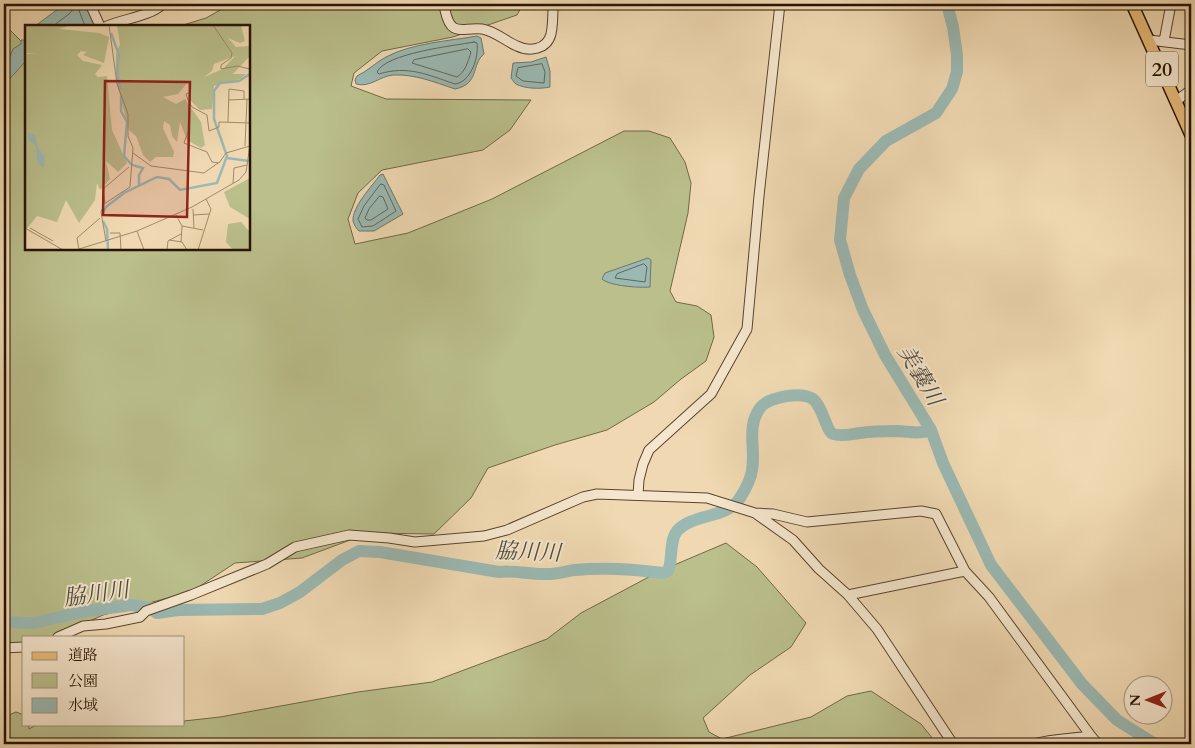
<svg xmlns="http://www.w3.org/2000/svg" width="1195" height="748" font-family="Cardo,'Noto Serif JP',serif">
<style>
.green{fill:#babf8c;stroke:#706946}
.water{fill:#9bb9b3;stroke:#6d776c}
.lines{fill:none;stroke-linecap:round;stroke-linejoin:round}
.shore{stroke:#61665a;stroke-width:1}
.river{stroke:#9bb9b3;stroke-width:12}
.minor-casing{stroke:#59442d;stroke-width:11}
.major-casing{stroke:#271301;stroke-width:14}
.minor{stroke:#f5e6cd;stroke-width:9}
.major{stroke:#e8bc79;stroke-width:11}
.labels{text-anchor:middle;stroke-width:4;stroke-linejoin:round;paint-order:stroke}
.shield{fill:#f5e6cd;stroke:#65523e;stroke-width:1}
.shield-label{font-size:20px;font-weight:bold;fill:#271301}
.water-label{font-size:22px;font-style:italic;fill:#504d3f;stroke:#f5e6cd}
.inset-river{fill:none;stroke:#9bb9b3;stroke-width:2.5}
.inset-road{fill:none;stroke:#a08a6b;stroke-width:1}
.view{fill:#8f2418;fill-opacity:0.15;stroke:#8f2418;stroke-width:2.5}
.inset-edge{fill:none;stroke:#271301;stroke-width:2.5}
</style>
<rect width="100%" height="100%" fill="#f0d9b2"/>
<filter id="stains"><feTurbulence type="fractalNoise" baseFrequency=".004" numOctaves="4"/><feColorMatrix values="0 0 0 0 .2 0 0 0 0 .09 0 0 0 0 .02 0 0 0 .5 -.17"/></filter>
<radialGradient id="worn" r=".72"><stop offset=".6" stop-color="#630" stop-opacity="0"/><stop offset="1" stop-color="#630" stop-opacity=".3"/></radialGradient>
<!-- green -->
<path class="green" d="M 231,4 L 523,4 L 517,15 L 453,37 L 382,51 L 354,73 L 351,86 L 386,99 L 531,100 L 510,130 L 483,150 L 382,170 L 358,193 L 348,219 L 355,244 L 408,233 L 492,199 L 624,131 L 649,131 L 670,138 L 685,162 L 691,183 L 688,213 L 670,291 L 676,302 L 697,306 L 711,315 L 714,337 L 706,361 L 681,379 L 654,402 L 607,430 L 555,445 L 488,468 L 471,498 L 434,534 L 369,533 L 302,558 L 235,563 L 191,592 L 103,615 L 55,637 L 24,637 L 24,643 L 4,647 L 4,17 L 7,27 L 26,46 L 26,249 L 249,249 L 249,26 L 180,26 L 206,18 Z
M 726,543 L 757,567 L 806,623 L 791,647 L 750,675 L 703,718 L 709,732 L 722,739 L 811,717 L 847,696 L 871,691 L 921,724 L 937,744 L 4,744 L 4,717 L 16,712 L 24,715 L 24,724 L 29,724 L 29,729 L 38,724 L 184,724 L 184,721 L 220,717 L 358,692 L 432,682 L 547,639 L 581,613 L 660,571 Z"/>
<!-- water -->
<path class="water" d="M 65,4 L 88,4 L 97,26 L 35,26 Z
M 477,36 L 481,38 L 484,54 C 471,64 480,84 455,89 C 434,82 415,74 393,75 C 380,76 370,88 356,84 L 355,80 L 357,76 C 368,71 376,62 386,57 C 412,43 449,41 477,36 Z
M 26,38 L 26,61 L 4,85 L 4,66 L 8,61 L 13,49 L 21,44 L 21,40 L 25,40 Z
M 546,57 L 550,71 L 550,87 C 541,89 525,89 516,84 C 514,83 513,80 511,78 L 513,63 L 531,62 Z
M 383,174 L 403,214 L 374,231 L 359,231 C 356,228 354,225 353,221 C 352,207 372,186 380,175 Z
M 648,258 L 651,260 L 650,287 C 639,288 610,286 602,279 L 605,273 Z"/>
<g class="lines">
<!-- shore -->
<path class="shore" d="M 53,26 L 69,14 L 76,6 L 78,8 L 85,26
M 474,42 L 477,43 C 479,57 471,82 455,84 C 428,75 408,65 379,74 L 377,72 C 386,53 453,46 474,42 Z
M 468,49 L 471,52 C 468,62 465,72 457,77 L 412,63 L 414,60 Z
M 542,64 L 545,72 L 544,83 L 523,81 L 516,76 L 518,68 Z
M 381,184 L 384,185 L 396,211 L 373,226 L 362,227 L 358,219 L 364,206 Z
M 380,196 L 383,197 L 388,209 L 371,220 L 367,220 L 365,218 L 369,209 Z
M 644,264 L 647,267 L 645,282 L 615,278 L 617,274 Z"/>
<!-- river -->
<path class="river" d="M 947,4 L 953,27 L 957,55 L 957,72 L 952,89 L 936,113 L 886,141 L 859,169 L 844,198 L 840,240 L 850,275 L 863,310 L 885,355 L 931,430 L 943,463 L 991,565 L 1082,684 L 1117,720 L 1155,744
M 4,622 L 33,623 L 87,611 L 131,605 L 150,608 L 157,613 L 178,610 L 262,609 L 280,603 L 300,592 L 342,560 L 359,551 L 380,552 L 499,572 C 515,570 531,575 548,574 C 558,574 566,571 575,570 C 604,567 633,569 663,573 L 668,571 C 673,559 669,541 677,531 C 693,513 727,519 740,498 C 745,490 751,480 752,470 C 756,449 746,427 760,408 C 768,397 801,391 813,399 C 823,407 826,431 833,434 C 841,437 852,434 860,433 C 872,431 885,431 898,431 C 910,432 919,434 931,430"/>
<!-- minor casing -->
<g class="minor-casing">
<path id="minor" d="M 90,4 L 100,26
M 445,10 C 451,38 461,27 482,29 C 495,31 505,41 517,46 C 529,52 547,50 551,34 C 553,25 553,14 553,4
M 107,26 C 126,18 148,17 163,4
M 1149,40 L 1191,45
M 1164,41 L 1171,4
M 1176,101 L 1191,90
M 638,495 L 639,480 L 643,464 L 649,450 L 711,394 L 747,329 L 759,196 L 780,4
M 755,513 L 793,540 L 819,569 L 848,595 L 877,629 L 953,744
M 848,595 L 965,571
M 58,637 L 83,626 L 106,624 L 140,617 L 146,611 L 191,595 L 267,564 L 295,547 L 349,535 L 389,538 L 415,542 L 484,536 L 507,530 L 583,497 L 597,494 L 707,498 L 755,513 L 773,514 L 807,522 L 921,511 L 936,514 L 965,571 L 989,597 L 1091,736 L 1096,742 L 1101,744
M 4,648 L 24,647
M 1034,744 C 1053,738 1072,739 1091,736"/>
</g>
<!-- major casing -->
<g class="major-casing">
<path id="major" d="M 1132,4 L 1191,135"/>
</g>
<!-- minor -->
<use href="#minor" class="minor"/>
<!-- major -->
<use href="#major" class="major"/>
</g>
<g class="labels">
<!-- shield labels -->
<rect class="shield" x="1146" y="51.5" width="32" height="35" rx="4"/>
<g class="shield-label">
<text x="1162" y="76">20</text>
</g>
<!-- water labels -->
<g class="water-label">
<text transform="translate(921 375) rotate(59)" y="8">美嚢川</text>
<text transform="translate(528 551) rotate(2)" y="8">脇川川</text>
<text transform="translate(96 593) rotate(-8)" y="8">脇川川</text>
</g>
</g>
<!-- overview -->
<g transform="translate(25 25)">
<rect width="225" height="225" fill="#f0d9b2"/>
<path d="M 0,0 L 46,0 L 34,4 L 74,8 L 84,12 L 79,38 L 58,30 L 62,27 L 56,26 L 52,30 L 58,36 L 77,40 L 70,49 L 73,52 L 82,51 L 87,105 L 102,138 L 93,147 L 81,136 L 85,154 L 75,165 L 72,158 L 70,175 L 54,198 L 41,175 L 32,197 L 12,191 L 0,206 L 0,29 L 12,29 L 0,28 ZM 92,0 L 216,0 L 220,16 L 215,18 L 203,13 L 211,22 L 225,21 L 225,31 L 208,49 L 221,49 L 215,54 L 189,61 L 187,84 L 175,85 L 166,76 L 163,57 L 153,69 L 138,72 L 151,79 L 160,74 L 176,97 L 180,120 L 176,123 L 162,115 L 155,97 L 152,117 L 147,111 L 145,100 L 139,96 L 138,103 L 149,127 L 148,132 L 131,132 L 125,137 L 118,130 L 111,111 L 104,105 L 91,55 L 91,29 L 95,19 ZM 210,31 L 198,44 L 179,52 L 187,46 L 189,39 ZM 225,153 L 225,194 L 205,182 L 199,167 ZM 216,197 L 225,207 L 225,225 L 208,225 L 201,217 L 203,199 Z" fill="#babf8c" fill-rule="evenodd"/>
<path d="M 3,107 L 10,110 L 13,123 L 20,132 L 19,144 L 12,137 L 11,121 L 3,114 Z" fill="#9bb9b3"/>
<path class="inset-river" d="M 86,8 L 94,30 L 92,43 L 95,65M 96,71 L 96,86 L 102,97 L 99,131 L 107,140 L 118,143 L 114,150 L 114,161M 202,133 L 224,136M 77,190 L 81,182 L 99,168 L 132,152 L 144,154 L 155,165 L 192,158 L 202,131 L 189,94 L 189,66 L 195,58 L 214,56 L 225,49M 78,196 L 82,204 L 83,225"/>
<path class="inset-road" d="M 188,0 L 207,28 L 206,33 L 196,40 L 196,44 L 212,41 L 225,44M 166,67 L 161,69 L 163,75 L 167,82 L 182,90 L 184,106 L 194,102 L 194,97 L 225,98M 204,75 L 225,74M 203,97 L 204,64 L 219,66 L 219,74M 163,107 L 159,118 L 182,127 L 187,137 L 194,138 L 201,128 L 225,121M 220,121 L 222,74M 108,128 L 126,141 L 179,148 L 193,138M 208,158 L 209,143 L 222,140M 80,178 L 78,164 L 104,142M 168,184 L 169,203M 151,190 L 157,201 L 156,217M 168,190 L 184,189M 157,201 L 178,205M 0,203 L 38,225M 5,203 L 28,216M 112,206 L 119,225M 85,208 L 95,208 L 96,225M 144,215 L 157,217 L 162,225M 81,216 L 76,187 L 79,179 L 105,162 L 108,123 L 103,111 L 103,89 L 92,59 L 84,0M 51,225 L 112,206 L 167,182 L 214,155 L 221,147 L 225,120M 54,225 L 52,213 L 75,193M 142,225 L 143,216 L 156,209M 173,225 L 186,184 L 181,174"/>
<path class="view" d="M 80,56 L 165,57 L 162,192 L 78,190 Z"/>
<rect width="225" height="225" class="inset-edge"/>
</g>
<!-- margin -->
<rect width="1195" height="748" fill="none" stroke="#f0d9b2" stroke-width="20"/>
<rect x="5" y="5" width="1185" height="738" fill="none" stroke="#271301" stroke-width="2.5"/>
<rect x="10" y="10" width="1175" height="728" fill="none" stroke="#271301"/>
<!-- legend -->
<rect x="22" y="636" width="162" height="90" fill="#f5e6cd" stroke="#a3927b"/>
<rect x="32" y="652" width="25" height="8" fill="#e8bc79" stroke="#a3927b"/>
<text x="68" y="660" font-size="15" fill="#271301">道路</text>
<rect x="32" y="673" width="25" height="15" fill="#babf8c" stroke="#a3927b"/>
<text x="68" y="686" font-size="15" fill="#271301">公園</text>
<rect x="32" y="698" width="25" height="15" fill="#9bb9b3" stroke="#a3927b"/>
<text x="68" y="710" font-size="15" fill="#271301">水域</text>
<!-- north arrow -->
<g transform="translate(1148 700) rotate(269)"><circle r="24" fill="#f5e6cd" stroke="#a3927b"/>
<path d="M0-4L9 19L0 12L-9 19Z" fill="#8f2418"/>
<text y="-8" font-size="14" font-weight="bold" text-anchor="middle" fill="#271301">N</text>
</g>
<rect width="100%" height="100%" filter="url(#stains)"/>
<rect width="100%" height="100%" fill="url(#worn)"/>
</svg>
